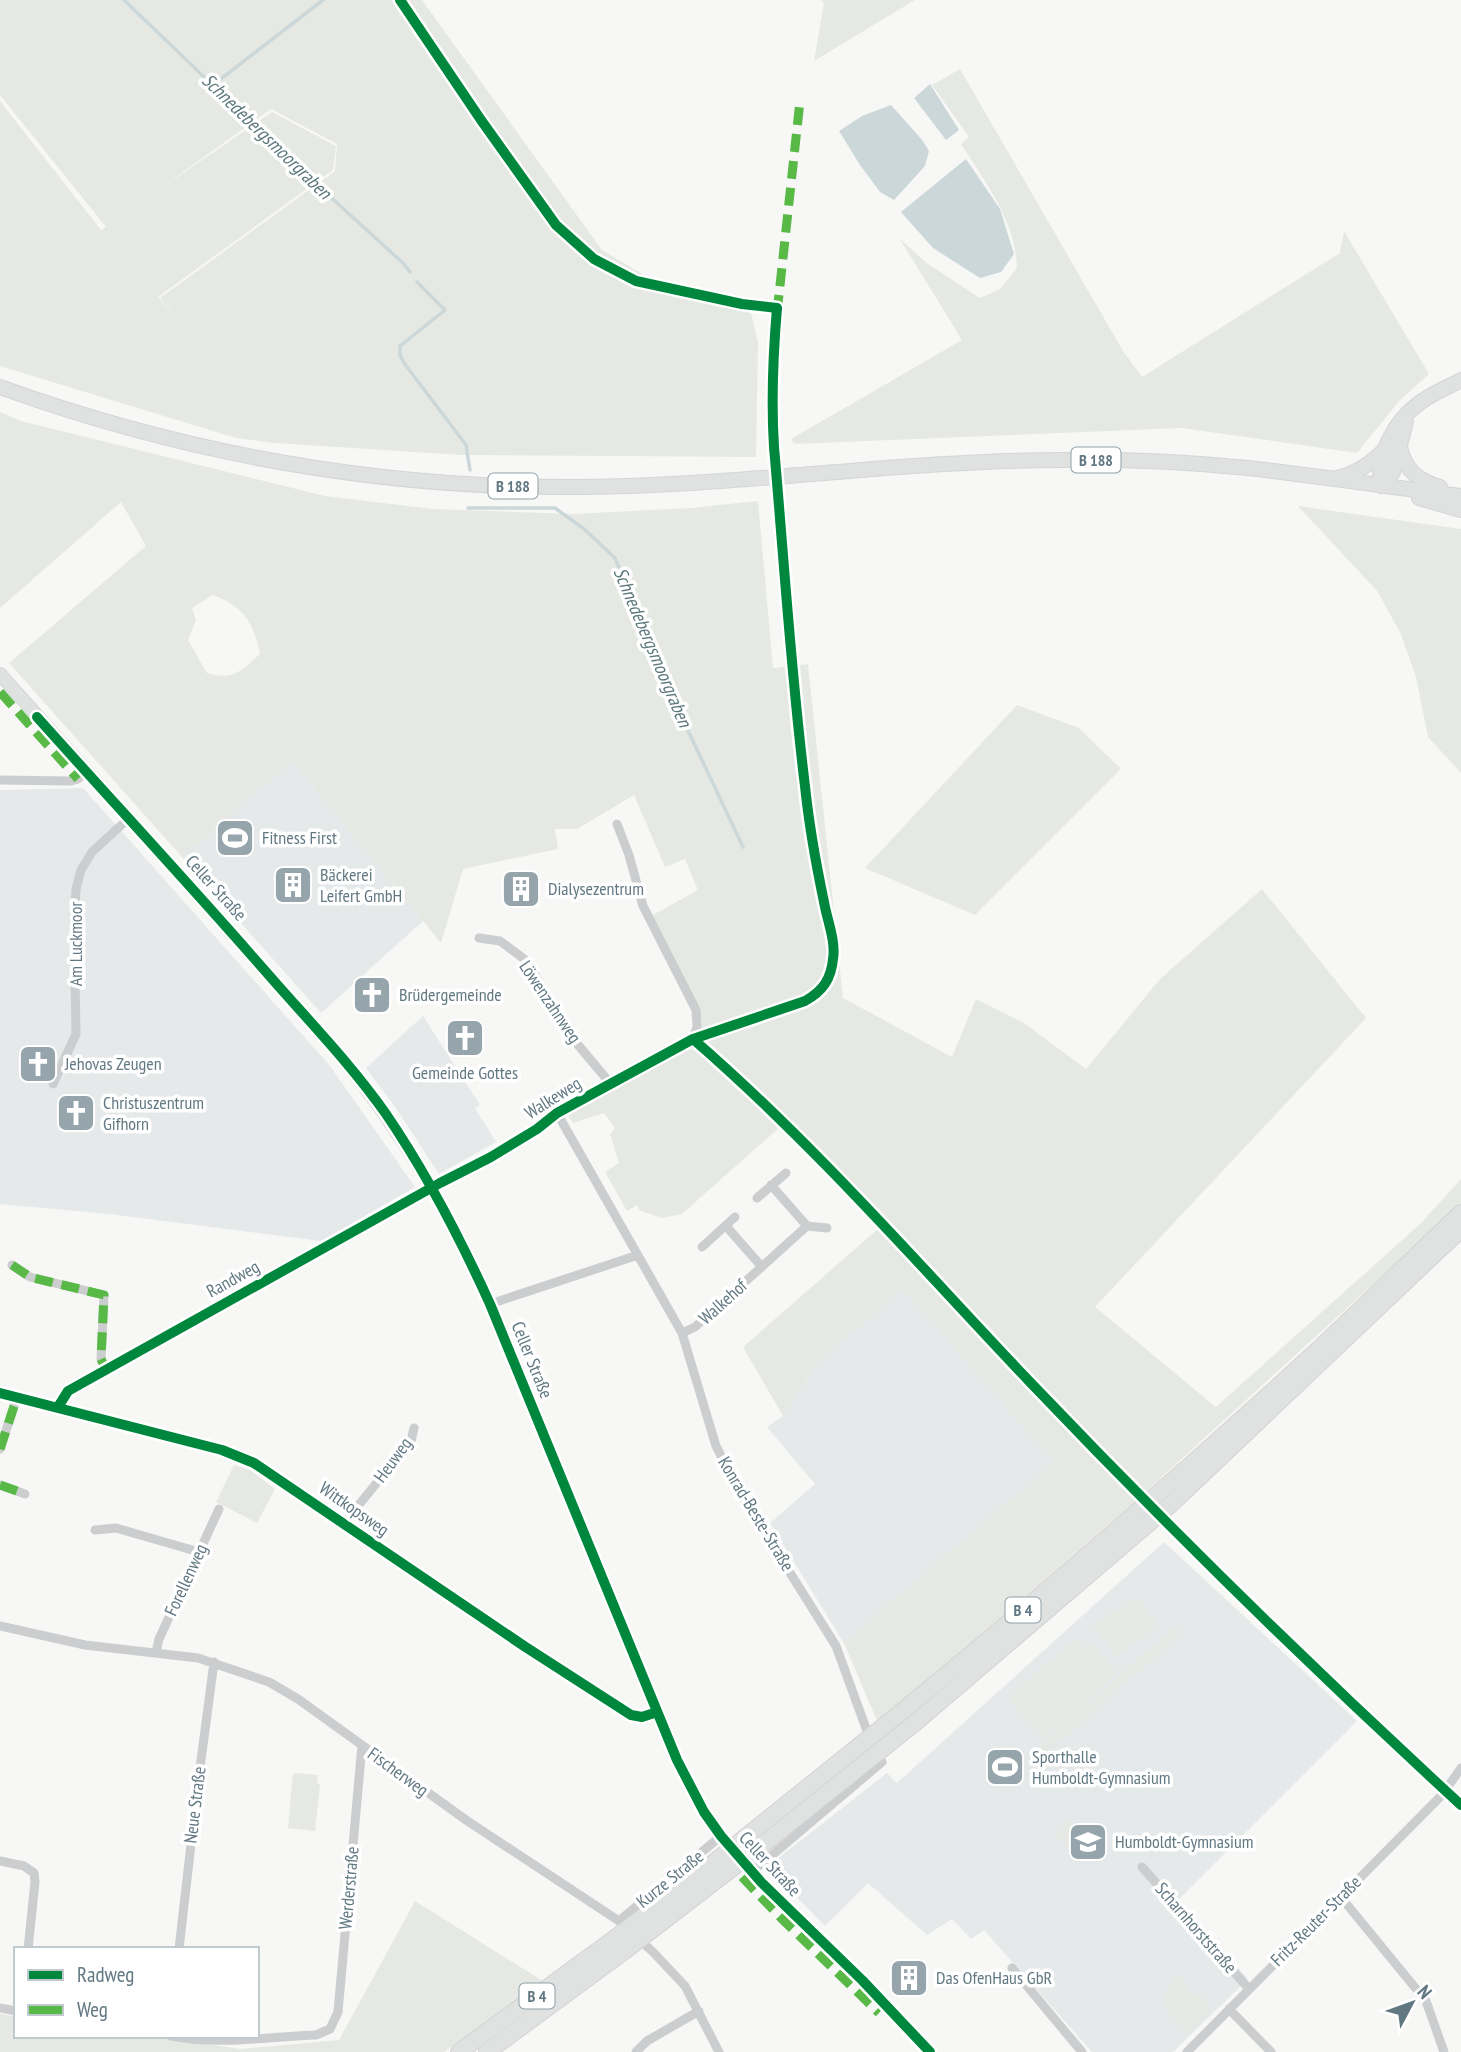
<svg xmlns="http://www.w3.org/2000/svg" width="1461" height="2052" font-family="'PT Sans Narrow',sans-serif">
<style>
.built{fill:#e6e9e9}
.green{fill:#e6e9e3;fill-rule:evenodd}
.water{fill:#ccd7d9}
.lines{fill:none;stroke-linecap:round;stroke-linejoin:round}
.stream{stroke:#ccd7d9;stroke-width:3.5}
.secondary-casing{stroke:#d4d5d6;stroke-width:14}
.primary-casing{stroke:#d4d5d6;stroke-width:16}
.highway-casing{stroke:#d3d3d4;stroke-width:18}
.street{stroke:#cccdce;stroke-width:9}
.secondary{stroke:#e0e1e1;stroke-width:12}
.primary{stroke:#e0e1e1;stroke-width:14}
.highway{stroke:#e0e1e1;stroke-width:16}
.highway-bridge-casing{stroke:#d3d3d4;stroke-width:18;stroke-linecap:butt}
.highway-bridge{stroke:#e0e1e1;stroke-width:16}
.quiet{stroke:#58b947;stroke-width:9;stroke-dasharray:18 9;stroke-linecap:butt}
.cycleway-casing{stroke:#fff;stroke-width:15}
.cycleway{stroke:#00873e;stroke-width:10}
.labels{text-anchor:middle;stroke-width:7;stroke-linejoin:round;paint-order:stroke}
.shield{fill:#fff;stroke:#90a0a8;stroke-width:2}
.shield-label{font-size:16px;font-weight:bold;fill:#617883}
.poi-label{font-size:18px;fill:#617883;stroke:#fff;text-anchor:start}
.street-label{font-size:18px;fill:#617883;stroke:#fff}
.water-label{font-size:19px;font-style:italic;fill:#5c787d;stroke:#fff}
</style>
<rect width="100%" height="100%" fill="#f7f7f6"/>
<!-- built -->
<path class="built" d="M 292,760 L 423,921 L 321,1013 L 182,857 Z
M 83,788 L 330,1066 L 415,1187 L 321,1241 L 109,1214 L 0,1204 L 0,790 Z
M 423,1016 L 480,1105 L 475,1108 L 496,1142 L 439,1174 L 396,1108 L 366,1068 Z
M 903,1288 L 1056,1462 L 844,1643 L 770,1523 L 815,1484 L 767,1427 L 783,1416 L 818,1362 Z
M 1164,1542 L 1357,1721 L 1178,1900 L 1248,1979 L 1173,2052 L 1092,2052 L 984,1930 L 971,1939 L 952,1919 L 927,1935 L 868,1883 L 825,1926 L 767,1867 L 887,1773 L 897,1783 Z"/>
<!-- green -->
<path class="green" d="M 0,0 L 422,0 L 602,250 L 652,280 L 751,313 L 758,343 L 756,457 L 462,455 L 275,443 L 236,438 L 0,366 L 0,101 L 101,230 L 106,227 L 0,95 ZM 271,109 L 337,144 L 335,171 L 160,298 L 177,319 L 158,297 L 333,170 L 336,146 L 272,112 L 157,191 Z
M 820,0 L 915,0 L 814,61 L 824,3 Z
M 960,69 L 1123,351 L 1142,377 L 1340,253 L 1344,231 L 1429,374 L 1400,400 L 1357,453 L 1182,428 L 794,444 L 791,439 L 962,340 L 900,239 L 928,264 L 980,298 L 1000,289 L 1017,268 C 1016,221 985,182 961,144 L 969,137 L 932,85 Z
M 0,412 L 21,421 L 325,496 L 433,509 L 573,514 L 691,508 L 758,501 L 773,668 L 808,664 L 843,998 L 952,1057 L 976,999 L 1024,1023 L 1086,1069 L 1160,979 L 1262,889 L 1366,1018 L 1095,1307 L 1216,1407 L 1420,1224 L 1461,1179 L 1461,1204 L 1131,1505 L 878,1723 L 844,1643 L 1055,1462 L 903,1288 L 818,1362 L 783,1416 L 743,1347 L 879,1228 L 781,1126 L 682,1214 L 662,1218 L 639,1210 L 637,1205 L 627,1211 L 605,1172 L 619,1163 L 610,1134 L 615,1128 L 604,1113 L 573,1123 L 568,1115 L 642,1073 L 704,1042 L 689,1000 L 651,916 L 698,890 L 685,859 L 665,867 L 634,795 L 577,829 L 555,829 L 558,849 L 463,869 L 441,943 L 292,760 L 182,857 L 9,663 L 146,546 L 121,502 L 0,608 ZM 213,595 C 243,606 254,623 260,654 C 241,671 234,681 207,673 L 188,640 L 196,620 L 192,608 Z
M 1298,506 L 1461,529 L 1461,773 L 1428,737 L 1416,677 L 1400,632 L 1377,591 Z
M 1017,705 L 1079,728 L 1121,769 L 975,915 L 865,868 Z
M 234,1465 L 250,1470 L 275,1489 L 257,1523 L 216,1502 Z
M 1136,1598 L 1159,1624 L 1143,1638 L 1141,1637 L 1118,1656 L 1093,1627 L 1114,1609 L 1118,1613 Z
M 1175,1627 L 1181,1633 L 1047,1752 L 1041,1746 Z
M 1074,1640 L 1081,1648 L 1016,1707 L 1009,1698 Z
M 1091,1642 L 1118,1672 L 1044,1739 L 1017,1710 Z
M 293,1773 L 318,1775 L 317,1784 L 320,1784 L 315,1831 L 288,1828 Z
M 1069,1819 L 1087,1840 L 1073,1853 L 1055,1832 Z
M 415,1901 L 543,1981 L 444,2052 L 0,2052 L 0,2014 L 16,2017 L 16,2036 L 152,2036 L 241,2049 L 339,2040 Z
M 1177,1975 L 1195,1996 L 1198,1994 L 1212,2010 L 1188,2033 L 1162,2003 L 1169,1986 Z"/>
<!-- water -->
<path class="water" d="M 930,84 L 959,130 L 946,140 L 914,98 Z
M 891,105 L 923,141 L 929,151 L 925,166 L 894,200 L 880,192 L 860,165 L 839,131 L 862,116 Z
M 966,159 L 1000,209 L 1014,254 L 1001,272 L 980,278 L 933,248 L 901,212 Z"/>
<g class="lines">
<!-- stream -->
<path class="stream" d="M 124,0 L 303,172 L 403,263 L 410,272
M 213,85 L 323,0
M 417,282 L 445,310 L 400,346 L 400,355 L 404,363 L 466,445 L 470,470
M 468,508 L 555,508 L 584,529 L 615,558 L 666,684 L 743,847"/>
<!-- secondary casing -->
<g class="secondary-casing">
<path id="secondary" d="M 0,674 L 340,1055 C 404,1134 449,1212 490,1304 L 677,1760 L 704,1812 L 721,1836 L 761,1882 L 862,1980 L 930,2052"/>
</g>
<!-- primary casing -->
<g class="primary-casing">
<path id="primary" d="M 0,387 C 186,454 383,489 581,487 C 742,486 902,460 1063,460 C 1124,459 1187,462 1248,468 C 1319,476 1390,487 1461,496
M 1400,447 C 1405,471 1418,480 1440,487
M 1338,478 C 1357,473 1371,464 1385,449
M 1381,486 C 1376,456 1394,422 1418,404 C 1431,394 1446,388 1461,380
M 1381,486 L 1393,472 L 1406,422
M 1419,498 L 1461,510"/>
</g>
<!-- highway casing -->
<g class="highway-casing">
<path id="highway" d="M 905,1709 C 1042,1596 1177,1479 1308,1359 C 1360,1311 1410,1261 1461,1213
M 916,1722 L 1170,1505 L 1461,1229
M 459,2052 L 614,1939
M 487,2052 L 623,1952"/>
</g>
<!-- street -->
<path class="street" d="M 0,780 L 71,781 L 78,779 L 87,771
M 479,938 L 500,941 L 527,961 L 551,1003 L 558,1021 L 610,1083
M 53,1084 L 76,1034 L 74,921 L 76,889 L 81,870 L 92,852 L 129,818
M 557,1113 L 682,1333 L 716,1446 L 743,1498 L 836,1646 L 875,1753 L 882,1762 L 752,1872
M 771,1185 L 807,1226 L 827,1228
M 757,1198 L 786,1173
M 726,1226 L 762,1267
M 702,1247 L 735,1217
M 12,1265 L 30,1277 L 104,1295 L 101,1359 L 106,1370
M 490,1304 L 638,1255
M 682,1333 L 695,1327 L 807,1226
M 0,1393 L 222,1450 L 254,1463 L 524,1646 L 631,1715 L 642,1717 L 657,1712
M 58,1407 L 68,1391 L 440,1183 L 491,1157 L 537,1129 L 557,1113 L 693,1039 L 697,1027 L 696,1010 L 643,906 L 629,855 L 617,824
M 0,1449 L 17,1397
M 0,1485 L 25,1494
M 344,1523 L 411,1441 L 414,1428
M 95,1530 L 116,1528 L 199,1552
M 0,1626 L 85,1645 L 198,1658 L 269,1682 L 298,1699 L 466,1820 L 619,1921 L 653,1952 L 685,1986 L 719,2052
M 156,1652 L 159,1639 L 219,1509
M 1445,1791 L 1461,1805
M 0,1861 L 24,1866 L 34,1873 L 35,1882 L 28,1949
M 1142,1867 L 1249,1989
M 1340,1896 L 1426,2001 L 1444,2052
M 619,1921 L 721,1836
M 179,1949 L 198,1783 L 214,1662
M 1012,1968 L 1082,2052
M 0,2008 L 16,2011
M 1229,2009 L 1271,2052
M 171,2036 C 218,2045 268,2037 316,2035 L 330,2029 L 338,2012 L 362,1745
M 636,2052 L 647,2041 L 699,2011
M 1187,2052 L 1442,1795 L 1461,1768"/>
<!-- secondary -->
<use href="#secondary" class="secondary"/>
<!-- primary -->
<use href="#primary" class="primary"/>
<!-- highway -->
<use href="#highway" class="highway"/>
<!-- highway-bridge casing -->
<g class="highway-bridge-casing">
<path id="highway-bridge" d="M 614,1939 L 687,1884 L 905,1709
M 623,1952 L 766,1842 L 916,1722"/>
</g>
<!-- highway-bridge -->
<use href="#highway-bridge" class="highway-bridge"/>
<!-- quiet -->
<path class="quiet" d="M 777,313 L 800,101
M 0,692 L 78,779
M 12,1265 L 30,1277 L 104,1295 L 101,1359 L 106,1370
M 0,1449 L 17,1397
M 0,1485 L 25,1494
M 742,1877 L 781,1918 L 879,2013"/>
<!-- cycleway casing -->
<g class="cycleway-casing">
<path id="cycleway" d="M 37,717 C 113,802 191,886 267,973 C 307,1019 351,1064 386,1114 C 427,1174 460,1238 490,1304 L 677,1760 L 704,1812 L 721,1836 L 761,1882 L 862,1980 L 930,2052
M 693,1039 C 814,1144 919,1265 1029,1381 C 1168,1527 1313,1669 1461,1805
M 0,1393 L 222,1450 L 254,1463 L 524,1646 L 631,1715 L 642,1717 L 657,1712
M 58,1407 L 68,1391 L 440,1183 L 491,1157 L 537,1129 L 557,1113 L 693,1039 L 805,1001 C 823,991 831,979 833,959 C 836,941 827,920 824,902 C 816,864 809,825 805,786 C 791,674 784,560 774,447 C 771,400 773,355 777,308 L 742,304 L 636,281 L 594,259 L 556,225 L 481,120 L 400,0"/>
</g>
<!-- cycleway -->
<use href="#cycleway" class="cycleway"/>
</g>
<!-- icons -->
<defs>
<g id="stadium-square" transform="scale(2.0125)"><rect x="-9" y="-9" width="18" height="18" rx="4" fill="#96a4ab" stroke="#fff"/><path d="M0-5a6.5 5 0 1 0 0 10a6.5 5 0 1 0 0-10ZM-3.5-1.8h7v3.6h-7Z" fill="#fff"/></g>
<g id="building-square" transform="scale(2.0125)"><rect x="-9" y="-9" width="18" height="18" rx="4" fill="#96a4ab" stroke="#fff"/><path d="M-4-6H4V6H1V3H-1V6H-4ZM-2.5-4.3h1.7v1.8h-1.7ZM.8-4.3h1.7v1.8H.8ZM-2.5-1h1.7V.8h-1.7ZM.8-1h1.7V.8H.8Z" fill="#fff"/></g>
<g id="church-square" transform="scale(2.0125)"><rect x="-9" y="-9" width="18" height="18" rx="4" fill="#96a4ab" stroke="#fff"/><path d="M-1.2-6h2.4v3.5h3.3v2.4h-3.3V6h-2.4V-.1h-3.3v-2.4h3.3Z" fill="#fff"/></g>
<g id="school-square" transform="scale(2.0125)"><rect x="-9" y="-9" width="18" height="18" rx="4" fill="#96a4ab" stroke="#fff"/><path d="M0-5L7-2L0 1L-7-2ZM-4 1L0 2.5L4 1V4Q0 6-4 4Z" fill="#fff"/></g>
</defs>
<g fill-rule="evenodd">
<use href="#stadium-square" x="235" y="838"/>
<use href="#building-square" x="293" y="885"/>
<use href="#building-square" x="521" y="889"/>
<use href="#church-square" x="372" y="995"/>
<use href="#church-square" x="465" y="1038"/>
<use href="#church-square" x="38" y="1064"/>
<use href="#church-square" x="76" y="1113"/>
<use href="#stadium-square" x="1005" y="1767"/>
<use href="#school-square" x="1088" y="1842"/>
<use href="#building-square" x="909" y="1978"/>
</g>
<g class="labels">
<!-- shield labels -->
<g class="shield">
<rect x="1071.5" y="447.5" width="49" height="25" rx="5"/>
<rect x="488.5" y="473.5" width="49" height="25" rx="5"/>
<rect x="1005.5" y="1597.5" width="35" height="25" rx="5"/>
<rect x="519.5" y="1983.5" width="35" height="25" rx="5"/>
</g>
<g class="shield-label">
<text x="1096" y="466">B 188</text>
<text x="513" y="492">B 188</text>
<text x="1023" y="1616">B 4</text>
<text x="537" y="2002">B 4</text>
</g>
<!-- poi labels -->
<g class="poi-label">
<text x="262" y="844">Fitness First</text>
<text x="320" y="881">Bäckerei<tspan x="320" dy="21">Leifert GmbH</tspan></text>
<text x="548" y="895">Dialysezentrum</text>
<text x="399" y="1001">Brüdergemeinde</text>
<text x="65" y="1070">Jehovas Zeugen</text>
<text x="465" y="1079" text-anchor="middle">Gemeinde Gottes</text>
<text x="103" y="1109">Christuszentrum<tspan x="103" dy="21">Gifhorn</tspan></text>
<text x="1032" y="1763">Sporthalle<tspan x="1032" dy="21">Humboldt-Gymnasium</tspan></text>
<text x="1115" y="1848">Humboldt-Gymnasium</text>
<text x="936" y="1984">Das OfenHaus GbR</text>
</g>
<!-- street labels -->
<g class="street-label">
<text transform="translate(216 888) rotate(48)" y="6">Celler Straße</text>
<text transform="translate(76 944) rotate(-90)" y="6">Am Luckmoor</text>
<text transform="translate(550 1002) rotate(56)" y="6">Löwenzahnweg</text>
<text transform="translate(553 1098) rotate(-32)" y="6">Walkeweg</text>
<text transform="translate(233 1279) rotate(-29)" y="6">Randweg</text>
<text transform="translate(723 1302) rotate(-42)" y="6">Walkehof</text>
<text transform="translate(532 1360) rotate(68)" y="6">Celler Straße</text>
<text transform="translate(393 1460) rotate(-54)" y="6">Heuweg</text>
<text transform="translate(354 1509) rotate(35)" y="6">Wittkopsweg</text>
<text transform="translate(756 1514) rotate(59)" y="6">Konrad-Beste-Straße</text>
<text transform="translate(186 1580) rotate(-65)" y="6">Forellenweg</text>
<text transform="translate(398 1772) rotate(36)" y="6">Fischerweg</text>
<text transform="translate(195 1805) rotate(-83)" y="6">Neue Straße</text>
<text transform="translate(770 1864) rotate(47)" y="6">Celler Straße</text>
<text transform="translate(670 1879) rotate(-39)" y="6">Kurze Straße</text>
<text transform="translate(349 1888) rotate(-85)" y="6">Werderstraße</text>
<text transform="translate(1316 1921) rotate(-45)" y="6">Fritz-Reuter-Straße</text>
<text transform="translate(1196 1928) rotate(49)" y="6">Scharnhorststraße</text>
</g>
<!-- water labels -->
<g class="water-label">
<text transform="translate(267 136) rotate(44)" y="7">Schnedebergsmoorgraben</text>
<text transform="translate(653 647) rotate(67)" y="7">Schnedebergsmoorgraben</text>
</g>
</g>
<!-- legend -->
<rect x="14" y="1947" width="245" height="91" fill="#ffffff" stroke="#c0c9cd" stroke-width="2"/>
<rect x="28" y="1970" width="35" height="10" fill="#00873e" stroke="#c0c9cd" stroke-width="2"/>
<text x="77" y="1982" font-size="21" fill="#617883">Radweg</text>
<rect x="28" y="2005" width="35" height="10" fill="#58b947" stroke="#c0c9cd" stroke-width="2"/>
<text x="77" y="2017" font-size="21" fill="#617883">Weg</text>
<!-- north arrow -->
<g transform="translate(1412 2003) rotate(49)" stroke="#ffffff" stroke-width="5" paint-order="stroke">
<path d="M0-5L12 26L0 18L-12 26Z" fill="#617883"/>
<text y="-10" font-size="19" font-weight="bold" text-anchor="middle" fill="#617883">N</text>
</g>
</svg>
